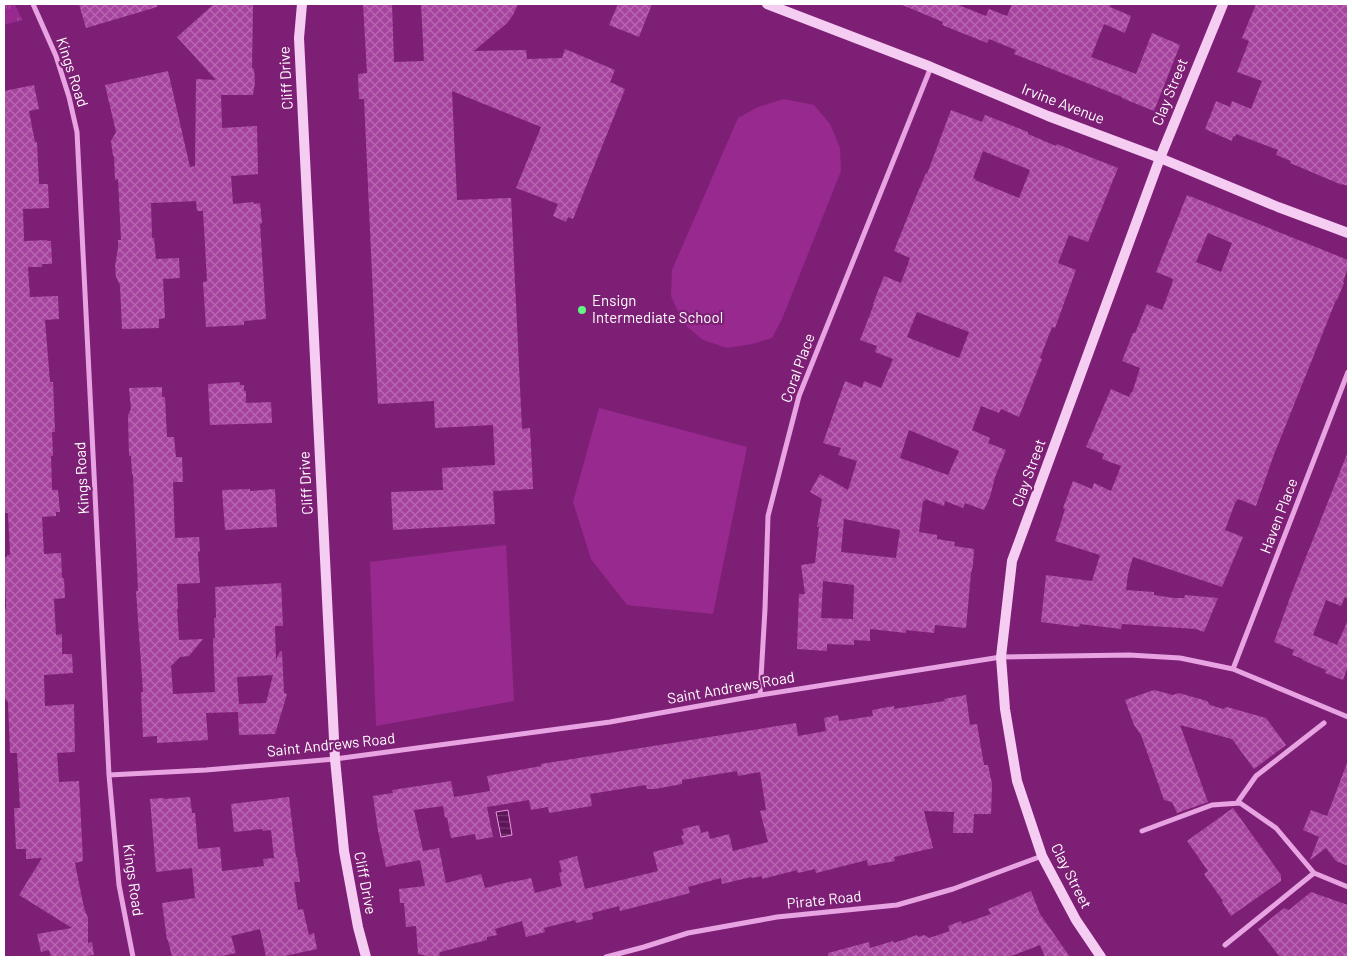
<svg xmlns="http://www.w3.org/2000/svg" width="1352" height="961" font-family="Barlow,sans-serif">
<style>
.park{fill:url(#park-tufts)}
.garden{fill:#97298f}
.water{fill:url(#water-rules);stroke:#e996e4}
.building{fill:url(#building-cross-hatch);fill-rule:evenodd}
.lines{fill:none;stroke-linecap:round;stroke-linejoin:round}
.street{stroke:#e8a3e3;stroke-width:5}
.secondary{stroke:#f6cdf2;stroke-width:10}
.poi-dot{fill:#63f685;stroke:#7e1f76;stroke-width:2}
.labels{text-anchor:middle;stroke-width:4.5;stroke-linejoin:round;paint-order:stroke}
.street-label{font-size:15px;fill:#fff;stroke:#7e1f76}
.poi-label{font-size:15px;fill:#fff;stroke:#7e1f76;text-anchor:start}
</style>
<defs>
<pattern id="park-tufts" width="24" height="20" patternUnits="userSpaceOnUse" patternTransform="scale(1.25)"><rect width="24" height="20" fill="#97298f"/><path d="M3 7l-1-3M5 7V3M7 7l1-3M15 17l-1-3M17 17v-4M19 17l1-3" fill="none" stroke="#a749a0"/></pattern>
<pattern id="water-rules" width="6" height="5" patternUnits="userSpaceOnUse" patternTransform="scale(1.25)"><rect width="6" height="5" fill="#5e1557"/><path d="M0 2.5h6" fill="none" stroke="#763870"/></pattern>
<pattern id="building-cross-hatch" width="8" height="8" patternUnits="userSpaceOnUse" patternTransform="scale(1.25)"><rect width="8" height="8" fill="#a6439e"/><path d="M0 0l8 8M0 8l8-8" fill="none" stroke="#b869b1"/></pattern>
</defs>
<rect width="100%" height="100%" fill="#7e1f76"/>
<!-- park -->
<path class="park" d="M 4,4 L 15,4 L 22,20 L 4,25 Z"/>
<!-- garden -->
<path class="garden" d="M 784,99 L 814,105 L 830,124 L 840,148 L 841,171 L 782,319 L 772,338 L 752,344 L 727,348 L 703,340 L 683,323 L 671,296 L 672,270 L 738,118 L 758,107 Z
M 599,408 L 747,447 L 713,614 L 627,605 L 591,559 L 573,502 Z
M 506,545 L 514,701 L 376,726 L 370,562 Z"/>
<!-- water -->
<path class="water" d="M 508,810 L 512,835 L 501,837 L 496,812 Z"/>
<!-- building -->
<path class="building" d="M 79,4 L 157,4 L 157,7 L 86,28 Z
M 214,4 L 253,4 L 252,68 L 254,69 L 255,82 L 253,95 L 221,95 L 222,128 L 257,126 L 258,174 L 231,176 L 233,204 L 253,202 L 254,204 L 260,203 L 262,223 L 260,224 L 266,319 L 244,321 L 244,325 L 206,327 L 203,282 L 207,281 L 203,211 L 197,211 L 196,201 L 151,203 L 152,238 L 154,238 L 156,259 L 179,258 L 180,278 L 163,279 L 165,318 L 159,319 L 159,328 L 122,329 L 120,285 L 116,277 L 115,266 L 118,248 L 118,240 L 121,240 L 118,179 L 115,180 L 114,156 L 113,156 L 111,141 L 116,132 L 105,85 L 168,71 L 190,167 L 195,166 L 196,79 L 216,80 L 177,37 Z
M 363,4 L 392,4 L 394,62 L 424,61 L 421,4 L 518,4 L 513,15 L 507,23 L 474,51 L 526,50 L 527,59 L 562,58 L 565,49 L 615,70 L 610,82 L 625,89 L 573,219 L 568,217 L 566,222 L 553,216 L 558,204 L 516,188 L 541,127 L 452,91 L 457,200 L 511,198 L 522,429 L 530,428 L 533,489 L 493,491 L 495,524 L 393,530 L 391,492 L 443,490 L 442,468 L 495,465 L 493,425 L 435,428 L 434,401 L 378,404 L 364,99 L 359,99 L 358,74 L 367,73 Z
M 618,4 L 652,4 L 639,37 L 609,25 Z
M 900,4 L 956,4 L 986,16 L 989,9 L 1007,16 L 1012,4 L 1111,4 L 1110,7 L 1131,16 L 1125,33 L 1104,24 L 1091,57 L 1136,74 L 1152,33 L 1180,45 L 1154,111 L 1122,98 L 1122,97 L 1014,54 L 1016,50 L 989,39 L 987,43 L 942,25 L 943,22 Z
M 1256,4 L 1348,4 L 1348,186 L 1342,184 L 1342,185 L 1290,163 L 1291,161 L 1276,155 L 1278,150 L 1236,134 L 1235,137 L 1233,136 L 1232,141 L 1205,129 L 1216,101 L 1230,107 L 1232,101 L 1251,109 L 1262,81 L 1237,72 L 1249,41 L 1242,38 Z
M 34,85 L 39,109 L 29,111 L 35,142 L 37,142 L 39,184 L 48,184 L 49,208 L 23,209 L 24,241 L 47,240 L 47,241 L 51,241 L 52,264 L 42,264 L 42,267 L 28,267 L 30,297 L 58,296 L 59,319 L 45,320 L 50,382 L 53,382 L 55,432 L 52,432 L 53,456 L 51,456 L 52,490 L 58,490 L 60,512 L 56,512 L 56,516 L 42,517 L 44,554 L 61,553 L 62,578 L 64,578 L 65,598 L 54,599 L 56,635 L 62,634 L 62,654 L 72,654 L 73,673 L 44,675 L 45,706 L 74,704 L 75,752 L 57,753 L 59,782 L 79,781 L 83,861 L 75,863 L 84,908 L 88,918 L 88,943 L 92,942 L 94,955 L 81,957 L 51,957 L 49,950 L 41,952 L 37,934 L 72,928 L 19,895 L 42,858 L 26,859 L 26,849 L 16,849 L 14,808 L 20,808 L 17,753 L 10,753 L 8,702 L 4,698 L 4,609 L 6,609 L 4,557 L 7,557 L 7,555 L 10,555 L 8,513 L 4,513 L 4,91 Z
M 951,110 L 982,122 L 985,115 L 1028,132 L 1028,134 L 1056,146 L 1057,144 L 1118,168 L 1088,242 L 1069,235 L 1058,263 L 1076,270 L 1055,328 L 1052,327 L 1040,358 L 1042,359 L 1019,417 L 1001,409 L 999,413 L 981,406 L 972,430 L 990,438 L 988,443 L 1006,450 L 995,477 L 990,497 L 984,510 L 965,503 L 963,508 L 945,501 L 944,506 L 925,499 L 925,501 L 923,501 L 919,532 L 937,535 L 937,539 L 955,542 L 954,546 L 974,549 L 973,565 L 971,573 L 966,628 L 935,625 L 934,633 L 906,630 L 906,633 L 870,629 L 870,641 L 854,640 L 854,645 L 827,644 L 827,651 L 797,649 L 799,594 L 805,594 L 801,565 L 815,563 L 819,527 L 817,527 L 822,499 L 810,492 L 820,474 L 848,490 L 857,461 L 838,455 L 841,448 L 823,443 L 845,381 L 862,388 L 864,381 L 881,388 L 893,359 L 875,352 L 877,346 L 860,340 L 874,304 L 873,304 L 884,276 L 901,283 L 910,258 L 894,251 L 910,211 L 926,173 L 927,174 ZM 983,151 L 1030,170 L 1019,198 L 975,180 L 976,179 L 973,178 ZM 917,312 L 969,332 L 959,358 L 907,337 ZM 909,430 L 959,451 L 948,475 L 900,458 ZM 844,519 L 900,530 L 896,558 L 841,552 ZM 823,581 L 854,585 L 853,619 L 821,618 Z
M 1187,195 L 1348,260 L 1348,268 L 1343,282 L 1344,283 L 1337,300 L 1336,300 L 1273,457 L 1256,506 L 1238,499 L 1235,503 L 1225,530 L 1243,537 L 1222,587 L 1133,557 L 1128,574 L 1126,590 L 1154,592 L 1154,595 L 1174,598 L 1184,598 L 1185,595 L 1218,598 L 1204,632 L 1196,629 L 1122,624 L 1121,629 L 1080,624 L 1079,627 L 1041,622 L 1046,575 L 1092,581 L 1100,555 L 1055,541 L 1065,509 L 1063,508 L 1073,481 L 1092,489 L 1094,483 L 1111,491 L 1121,466 L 1102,459 L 1104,454 L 1086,447 L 1111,389 L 1129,397 L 1131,392 L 1132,393 L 1140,368 L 1122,361 L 1133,333 L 1135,333 L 1147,304 L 1162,310 L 1172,284 L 1173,279 L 1156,272 ZM 1208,233 L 1232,243 L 1221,272 L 1196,262 Z
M 240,382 L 240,385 L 244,385 L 244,391 L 246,391 L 246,403 L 271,402 L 272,423 L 210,425 L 208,384 Z
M 162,387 L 162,397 L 165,397 L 167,437 L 174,437 L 176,457 L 182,457 L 183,482 L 173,482 L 175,538 L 199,537 L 200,551 L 198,552 L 200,583 L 177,584 L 178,609 L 177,609 L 179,640 L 203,639 L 189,656 L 180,657 L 171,666 L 173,694 L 215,692 L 213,638 L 215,638 L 214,618 L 216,618 L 215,587 L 281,583 L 283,626 L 275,626 L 276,660 L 280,651 L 282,652 L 284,693 L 287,694 L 275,734 L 239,735 L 238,712 L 206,713 L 208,740 L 157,743 L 157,736 L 143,737 L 141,692 L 143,692 L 136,591 L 138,591 L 133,474 L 132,474 L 131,456 L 129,456 L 128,415 L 131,409 L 129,388 ZM 273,675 L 266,703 L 239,704 L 237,677 Z
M 1347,454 L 1348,599 L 1345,597 L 1341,606 L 1326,600 L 1313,635 L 1337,645 L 1348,620 L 1348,666 L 1343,680 L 1325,673 L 1326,670 L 1302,660 L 1303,659 L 1292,655 L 1294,650 L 1274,642 L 1292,592 Z
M 250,489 L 250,491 L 275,489 L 277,527 L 225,530 L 222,490 Z
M 1154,690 L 1173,695 L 1179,693 L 1207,701 L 1210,705 L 1223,709 L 1227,707 L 1266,718 L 1286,745 L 1254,769 L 1232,739 L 1180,725 L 1208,802 L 1177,813 L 1172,802 L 1164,800 L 1141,735 L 1134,725 L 1125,700 Z
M 966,695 L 970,725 L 977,724 L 984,765 L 988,765 L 992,784 L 991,814 L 974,814 L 973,833 L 953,833 L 954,812 L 924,811 L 933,848 L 894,857 L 895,861 L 868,866 L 867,860 L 816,873 L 815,869 L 798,873 L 797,870 L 762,879 L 762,876 L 752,878 L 751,877 L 722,884 L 721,878 L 688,887 L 690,893 L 620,911 L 619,906 L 592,913 L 593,919 L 576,923 L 575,920 L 544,928 L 545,932 L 526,937 L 522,921 L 495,929 L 497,935 L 487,937 L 487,940 L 440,952 L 439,957 L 432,957 L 418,954 L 416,926 L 406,927 L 404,903 L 400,903 L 399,889 L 425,886 L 420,860 L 386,867 L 378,831 L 373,796 L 393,793 L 392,790 L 451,781 L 454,797 L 490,791 L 487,776 L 541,766 L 541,764 L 796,723 L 798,736 L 826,731 L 824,718 L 838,715 L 839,721 L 873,716 L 872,710 L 894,706 L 894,709 L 945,701 L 944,699 ZM 737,771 L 738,776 L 760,772 L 766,810 L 760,811 L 768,842 L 733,851 L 729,834 L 710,839 L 708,831 L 701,833 L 699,825 L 682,829 L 684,835 L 681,836 L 684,844 L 653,852 L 658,871 L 585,889 L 577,856 L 559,861 L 562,872 L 559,873 L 562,886 L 535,893 L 531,878 L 513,882 L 513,881 L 485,888 L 481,874 L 446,883 L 439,848 L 423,851 L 414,810 L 443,806 L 445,818 L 447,817 L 451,838 L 475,834 L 476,840 L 493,837 L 487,807 L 529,800 L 531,810 L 548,807 L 549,813 L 592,806 L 590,794 L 646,785 L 647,789 L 655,789 L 682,784 L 682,780 Z
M 1347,763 L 1348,866 L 1336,861 L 1326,848 L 1310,860 L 1319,837 L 1303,830 L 1311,810 L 1327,816 Z
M 190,797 L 192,813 L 195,813 L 198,849 L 220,847 L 222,871 L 264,866 L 263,859 L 274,858 L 271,830 L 263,831 L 262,829 L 234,832 L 231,804 L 289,797 L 296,857 L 297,857 L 300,882 L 294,882 L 298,910 L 303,909 L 309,935 L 314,933 L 317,949 L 280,957 L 266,957 L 260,929 L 231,936 L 236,953 L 218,957 L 172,957 L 168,940 L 167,940 L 162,903 L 195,898 L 192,868 L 156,872 L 150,799 L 164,798 L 164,799 Z
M 1233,808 L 1281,875 L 1281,881 L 1231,916 L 1222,902 L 1223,901 L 1204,874 L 1208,871 L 1187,841 Z
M 1031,891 L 1040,914 L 1070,957 L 1045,957 L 1040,945 L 1009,957 L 828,957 L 828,953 L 869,942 L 870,948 L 893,941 L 894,943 L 917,935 L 918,937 L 924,935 L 929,938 L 950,931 L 948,926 L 961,921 L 962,924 L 991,914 L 988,909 Z
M 1311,892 L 1348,905 L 1348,957 L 1280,957 L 1258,929 L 1284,908 L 1289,910 Z"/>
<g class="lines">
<!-- street -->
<path class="street" d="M 33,4 L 56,56 L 69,97 L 77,132 L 109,775 L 119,885 L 133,957
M 1233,669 L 1348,372
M 760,695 L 765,609 L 768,516 L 799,396 L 931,67
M 109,775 L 206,770 L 335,759 L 610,722 L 760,695 L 1001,657 L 1129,655 L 1180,658 L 1233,669 L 1348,717
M 1237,803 L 1256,776 L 1324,723
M 1142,831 L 1212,805 L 1240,803 L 1276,828 L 1314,873 L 1348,887
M 1225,945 L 1314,873
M 606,957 L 644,947 L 688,933 L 777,917 L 897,905 L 953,889 L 1042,856"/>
<!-- secondary -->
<path class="secondary" d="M 302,4 L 299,38 L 335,759 L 344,851 L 358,927 L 366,957
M 767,4 L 931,67 L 1048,116 L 1160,158 L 1278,207 L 1348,233
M 1101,957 L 1076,920 L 1042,856 L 1017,781 L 1005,709 L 1001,657 L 1012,561 L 1160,158 L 1223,4"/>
</g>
<!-- markers -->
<circle class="poi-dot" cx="582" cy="310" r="5"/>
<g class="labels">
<!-- street labels -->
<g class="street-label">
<text transform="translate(72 72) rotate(72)" y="5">Kings Road</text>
<text transform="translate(286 78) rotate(-93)" y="5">Cliff Drive</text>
<text transform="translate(1170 92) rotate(-68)" y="5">Clay Street</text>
<text transform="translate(1063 104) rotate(21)" y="5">Irvine Avenue</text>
<text transform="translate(798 368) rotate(-70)" y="5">Coral Place</text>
<text transform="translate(1029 473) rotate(-70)" y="5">Clay Street</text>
<text transform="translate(82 478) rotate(-93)" y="5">Kings Road</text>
<text transform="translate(306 483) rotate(-93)" y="5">Cliff Drive</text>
<text transform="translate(1279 516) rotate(-69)" y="5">Haven Place</text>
<text transform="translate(731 688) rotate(-10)" y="5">Saint Andrews Road</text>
<text transform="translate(331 745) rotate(-6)" y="5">Saint Andrews Road</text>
<text transform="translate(1071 876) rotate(63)" y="5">Clay Street</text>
<text transform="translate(133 880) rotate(82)" y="5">Kings Road</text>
<text transform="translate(365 883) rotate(79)" y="5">Cliff Drive</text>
<text transform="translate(824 900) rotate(-6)" y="5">Pirate Road</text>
</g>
<!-- poi labels -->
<g class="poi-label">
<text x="592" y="306">Ensign<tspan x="592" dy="17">Intermediate School</tspan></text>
</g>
</g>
<!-- border -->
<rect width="1352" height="961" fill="none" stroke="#ffffff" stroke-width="10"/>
</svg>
